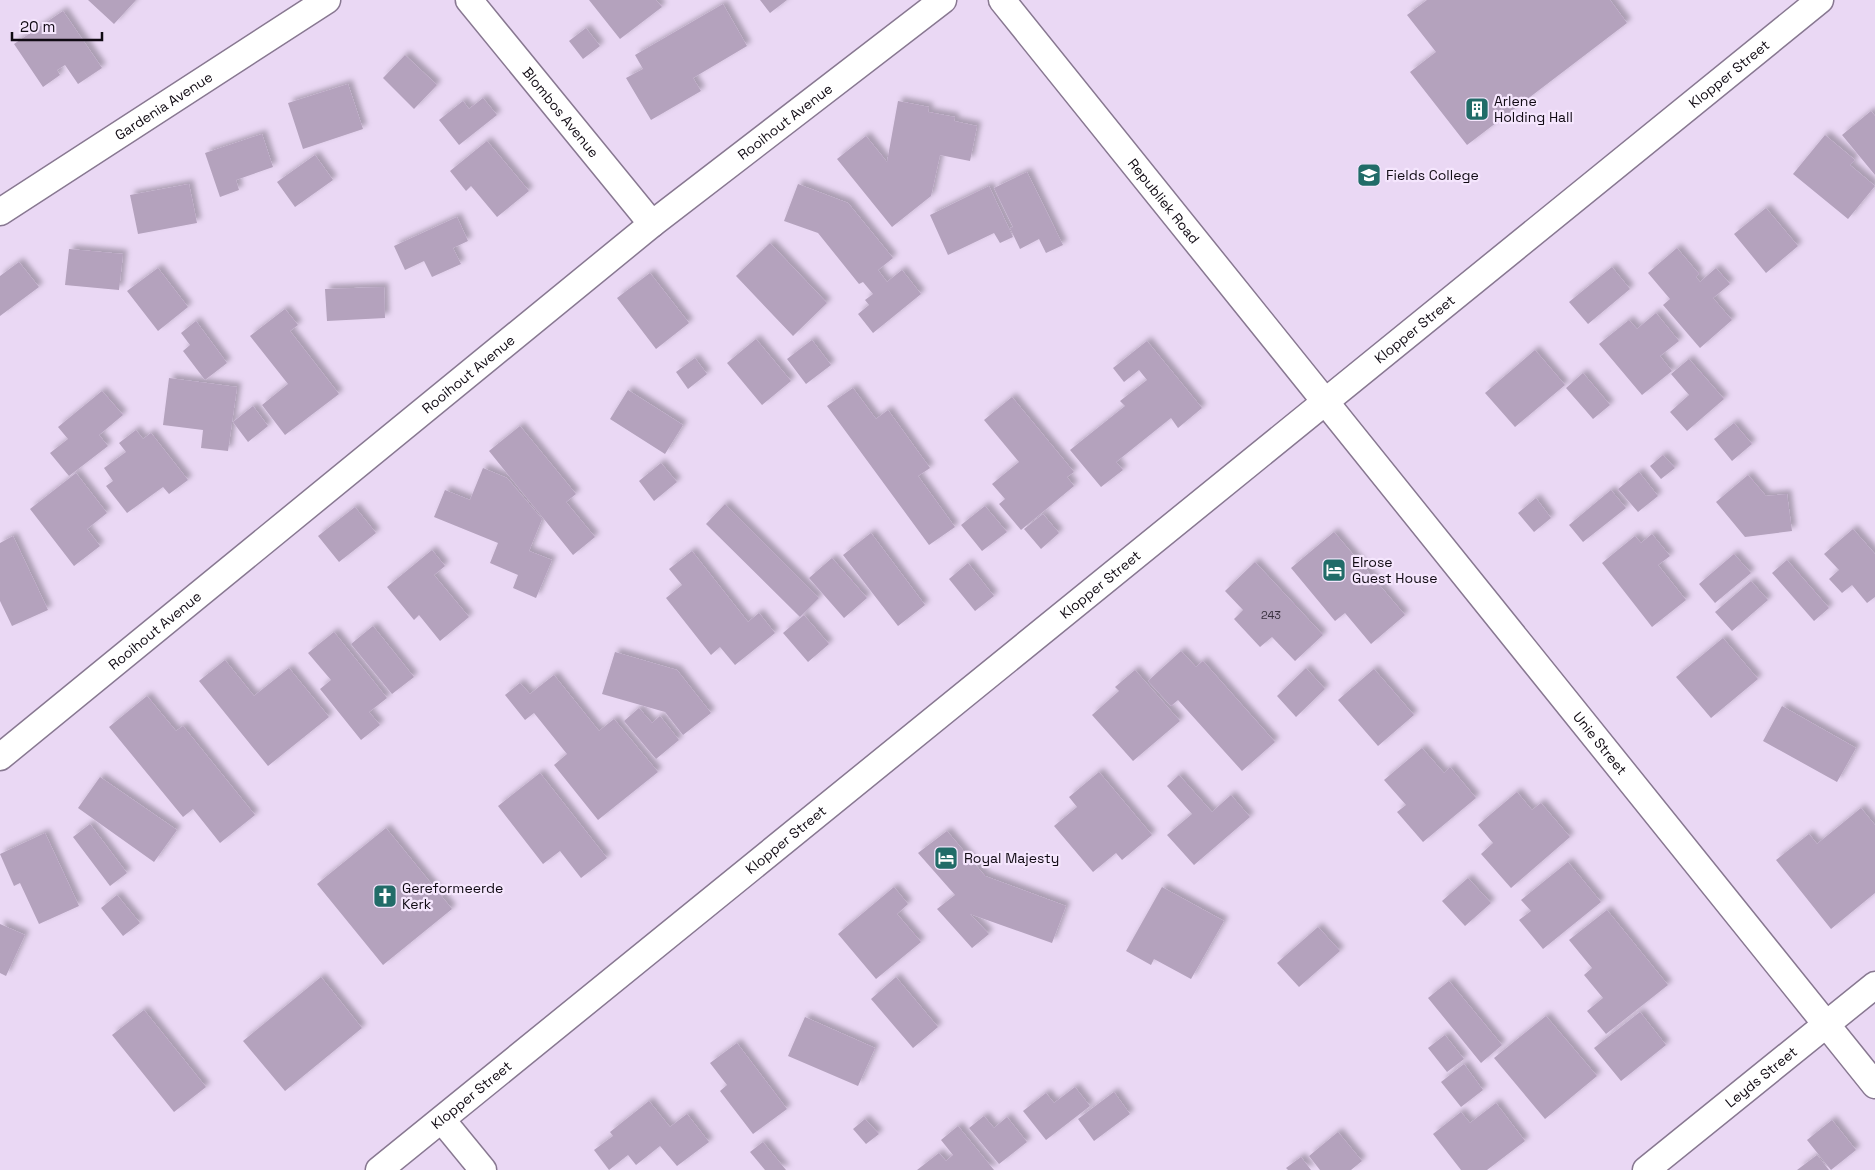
<svg xmlns="http://www.w3.org/2000/svg" width="1875" height="1170" font-family="'Space Grotesk',sans-serif">
<style>
.building{fill:#b4a2bd;filter:url(#shadow)}
.lines{fill:none;stroke-linecap:round;stroke-linejoin:round}
.street-casing{stroke:#887891;stroke-width:29}
.street{stroke:#fff;stroke-width:26}
.labels{text-anchor:middle;stroke-width:4.5;stroke-linejoin:round;paint-order:stroke}
.number-label{font-size:11px;fill:#39303e}
.street-label{font-size:14px;fill:#100a13;stroke:#f5e6fd}
.poi-label{font-size:14px;fill:#100a13;stroke:#f5e6fd;text-anchor:start}
</style>
<defs>
<filter id="shadow"><feDropShadow dx="4.5" dy="-4.5" stdDeviation="2.5" flood-color="#0004"/></filter>
</defs>
<rect width="100%" height="100%" fill="#ead8f4"/>
<!-- building -->
<path class="building" d="M 88,0 L 136,0 L 114,24 Z
M 589,0 L 656,0 L 662,7 L 620,39 Z
M 760,0 L 787,0 L 770,13 Z
M 1427,0 L 1610,0 L 1627,23 L 1467,145 L 1410,72 L 1436,52 L 1407,15 Z
M 723,4 L 747,46 L 693,78 L 701,91 L 651,120 L 626,78 L 643,69 L 635,55 Z
M 63,11 L 102,68 L 78,84 L 65,65 L 57,70 L 60,75 L 43,87 L 14,44 Z
M 586,28 L 600,46 L 583,59 L 569,41 Z
M 405,55 L 437,85 L 414,109 L 383,78 Z
M 348,84 L 363,129 L 303,149 L 288,103 Z
M 483,98 L 497,115 L 459,145 L 439,120 L 463,101 L 469,109 Z
M 898,101 L 929,107 L 928,112 L 955,117 L 954,121 L 977,126 L 970,161 L 940,155 L 931,196 L 892,227 L 837,159 L 866,136 L 887,162 Z
M 1871,111 L 1875,116 L 1875,175 L 1842,135 Z
M 262,134 L 273,167 L 236,180 L 239,190 L 220,197 L 205,153 Z
M 1825,135 L 1855,160 L 1850,165 L 1875,186 L 1848,219 L 1793,174 Z
M 487,141 L 529,191 L 497,217 L 471,186 L 466,191 L 450,171 Z
M 315,155 L 333,180 L 295,207 L 277,182 Z
M 1027,172 L 1063,245 L 1046,253 L 1039,239 L 1020,249 L 1010,228 L 1013,227 L 994,188 Z
M 189,184 L 197,223 L 138,234 L 130,195 Z
M 798,184 L 848,203 L 893,258 L 878,270 L 887,282 L 902,270 L 921,294 L 873,333 L 858,314 L 869,305 L 865,300 L 873,294 L 863,282 L 859,284 L 818,233 L 784,221 Z
M 989,186 L 1013,237 L 1000,243 L 994,233 L 948,255 L 930,215 Z
M 1766,208 L 1798,246 L 1766,273 L 1734,234 Z
M 457,217 L 468,241 L 453,248 L 461,264 L 432,277 L 424,261 L 405,270 L 394,246 Z
M 770,243 L 827,303 L 793,336 L 736,276 Z
M 1677,248 L 1699,274 L 1696,277 L 1700,282 L 1716,268 L 1730,284 L 1713,298 L 1732,320 L 1700,348 L 1663,305 L 1670,299 L 1648,273 Z
M 69,249 L 123,254 L 119,290 L 65,285 Z
M 19,262 L 39,287 L 0,316 L 0,276 Z
M 1612,267 L 1630,289 L 1588,324 L 1569,302 Z
M 158,268 L 188,307 L 158,331 L 127,291 Z
M 650,273 L 689,323 L 656,349 L 617,298 Z
M 384,287 L 385,318 L 327,321 L 325,289 Z
M 285,309 L 298,325 L 290,331 L 339,394 L 285,435 L 262,405 L 288,384 L 250,336 Z
M 1656,313 L 1679,341 L 1660,356 L 1672,371 L 1642,395 L 1599,344 L 1629,320 L 1637,329 Z
M 196,321 L 227,363 L 205,380 L 183,351 L 190,345 L 181,333 Z
M 756,339 L 791,381 L 762,405 L 727,363 Z
M 812,340 L 831,365 L 806,384 L 787,359 Z
M 1147,341 L 1202,408 L 1178,428 L 1171,418 L 1116,462 L 1123,470 L 1101,487 L 1070,450 L 1125,406 L 1120,401 L 1147,380 L 1139,370 L 1124,382 L 1113,368 Z
M 1535,350 L 1565,385 L 1515,427 L 1485,393 Z
M 695,358 L 707,374 L 688,389 L 676,372 Z
M 1689,359 L 1724,399 L 1687,431 L 1670,412 L 1689,395 L 1671,374 Z
M 1583,373 L 1610,405 L 1593,419 L 1566,388 Z
M 169,378 L 237,387 L 228,451 L 201,448 L 203,430 L 163,425 Z
M 853,388 L 876,419 L 888,410 L 930,468 L 918,476 L 955,527 L 929,545 L 827,406 Z
M 628,390 L 683,425 L 665,454 L 610,419 Z
M 102,391 L 123,415 L 99,435 L 108,446 L 69,476 L 50,453 L 68,439 L 58,427 Z
M 1012,397 L 1074,472 L 1067,477 L 1074,486 L 1021,530 L 999,504 L 1005,499 L 992,484 L 1019,462 L 984,420 Z
M 253,406 L 268,426 L 248,442 L 233,422 Z
M 1734,423 L 1752,444 L 1732,461 L 1714,439 Z
M 520,426 L 576,494 L 566,502 L 595,537 L 573,555 L 489,451 Z
M 136,430 L 143,439 L 151,433 L 188,480 L 169,494 L 163,487 L 127,513 L 106,486 L 113,481 L 104,468 L 126,452 L 119,443 Z
M 1663,455 L 1675,468 L 1661,479 L 1650,466 Z
M 661,463 L 677,482 L 654,501 L 639,481 Z
M 483,468 L 507,478 L 542,519 L 529,551 L 552,560 L 536,598 L 513,588 L 518,575 L 490,563 L 498,543 L 434,517 L 445,490 L 470,500 Z
M 1639,472 L 1658,496 L 1638,512 L 1618,489 Z
M 76,473 L 107,513 L 87,529 L 100,546 L 74,566 L 30,509 Z
M 1748,475 L 1766,496 L 1787,494 L 1792,531 L 1745,537 L 1716,502 Z
M 1611,490 L 1626,508 L 1583,542 L 1569,525 Z
M 1536,498 L 1551,518 L 1534,532 L 1518,513 Z
M 725,504 L 819,598 L 800,617 L 706,524 Z
M 985,506 L 1007,532 L 982,551 L 961,525 Z
M 355,507 L 376,533 L 339,562 L 318,536 Z
M 1043,514 L 1059,533 L 1041,549 L 1024,529 Z
M 1853,529 L 1875,554 L 1875,597 L 1867,603 L 1852,585 L 1842,593 L 1829,579 L 1839,570 L 1824,554 Z
M 1334,532 L 1405,615 L 1371,644 L 1345,613 L 1335,621 L 1291,568 Z
M 871,533 L 925,605 L 898,626 L 843,555 Z
M 1652,534 L 1670,556 L 1658,565 L 1686,600 L 1652,627 L 1602,563 L 1635,536 L 1641,543 Z
M 13,536 L 48,610 L 12,626 L 0,601 L 0,543 Z
M 432,550 L 445,566 L 434,575 L 469,617 L 440,641 L 419,615 L 414,620 L 387,587 Z
M 692,551 L 748,622 L 759,613 L 775,633 L 735,665 L 720,647 L 711,655 L 666,598 L 682,585 L 669,569 Z
M 1734,554 L 1751,573 L 1715,603 L 1699,584 Z
M 832,558 L 867,598 L 844,618 L 809,578 Z
M 1787,560 L 1829,608 L 1814,621 L 1772,573 Z
M 1255,562 L 1323,635 L 1295,661 L 1272,637 L 1260,647 L 1234,619 L 1243,610 L 1225,591 Z
M 968,563 L 994,596 L 975,611 L 949,579 Z
M 1751,581 L 1768,600 L 1732,631 L 1715,612 Z
M 804,615 L 829,644 L 808,662 L 783,633 Z
M 373,626 L 414,677 L 392,694 L 351,644 Z
M 334,632 L 387,698 L 369,712 L 380,725 L 361,740 L 320,689 L 331,680 L 308,653 Z
M 1723,638 L 1758,679 L 1711,718 L 1676,677 Z
M 1181,651 L 1196,667 L 1203,661 L 1275,742 L 1242,771 L 1178,700 L 1171,706 L 1148,681 Z
M 615,652 L 677,670 L 711,713 L 683,735 L 665,712 L 602,694 Z
M 225,660 L 254,696 L 289,668 L 329,717 L 268,766 L 199,681 Z
M 1306,668 L 1325,689 L 1296,717 L 1277,696 Z
M 1374,669 L 1414,715 L 1378,746 L 1338,700 Z
M 1135,670 L 1180,721 L 1133,761 L 1092,715 L 1119,691 L 1115,687 Z
M 554,675 L 599,731 L 614,719 L 658,772 L 598,820 L 554,765 L 567,754 L 534,713 L 525,720 L 505,695 L 520,683 L 530,694 Z
M 147,696 L 176,731 L 183,726 L 255,815 L 220,843 L 193,809 L 183,817 L 109,727 Z
M 1782,706 L 1856,748 L 1837,782 L 1763,741 Z
M 639,708 L 652,723 L 660,716 L 679,740 L 656,759 L 624,721 Z
M 1422,748 L 1444,773 L 1450,767 L 1476,798 L 1423,842 L 1397,812 L 1406,805 L 1384,780 Z
M 1099,772 L 1152,835 L 1122,860 L 1116,853 L 1093,872 L 1054,826 L 1077,807 L 1069,797 Z
M 540,773 L 607,858 L 581,878 L 560,851 L 543,864 L 498,806 Z
M 1179,775 L 1212,812 L 1231,795 L 1250,817 L 1194,865 L 1167,835 L 1192,814 L 1167,786 Z
M 100,777 L 177,830 L 154,862 L 78,808 Z
M 1517,792 L 1532,810 L 1541,803 L 1570,837 L 1511,888 L 1481,854 L 1493,843 L 1478,825 Z
M 1861,808 L 1875,825 L 1875,893 L 1831,929 L 1776,860 L 1809,834 L 1817,844 Z
M 90,824 L 127,873 L 110,886 L 73,837 Z
M 386,828 L 452,909 L 383,965 L 317,884 Z
M 947,831 L 985,876 L 1066,906 L 1052,943 L 970,914 L 989,934 L 972,948 L 937,909 L 955,895 L 918,853 Z
M 45,833 L 79,906 L 39,924 L 20,883 L 14,886 L 0,854 Z
M 1568,862 L 1601,902 L 1543,949 L 1519,920 L 1531,911 L 1521,900 Z
M 1468,878 L 1491,903 L 1465,926 L 1442,901 Z
M 894,887 L 908,904 L 897,914 L 921,942 L 876,979 L 838,934 Z
M 1162,887 L 1224,921 L 1191,979 L 1154,959 L 1151,965 L 1126,951 Z
M 117,895 L 140,923 L 123,936 L 101,908 Z
M 1607,910 L 1668,985 L 1606,1034 L 1587,1011 L 1603,998 L 1584,975 L 1592,968 L 1569,940 Z
M 0,924 L 25,935 L 6,976 L 0,973 Z
M 1318,927 L 1340,951 L 1299,987 L 1277,963 Z
M 321,977 L 362,1028 L 285,1091 L 243,1041 Z
M 896,977 L 938,1027 L 913,1048 L 871,999 Z
M 1449,981 L 1502,1045 L 1481,1063 L 1428,998 Z
M 144,1010 L 206,1087 L 174,1112 L 112,1035 Z
M 1640,1012 L 1666,1045 L 1621,1081 L 1594,1048 Z
M 1546,1016 L 1597,1076 L 1545,1119 L 1494,1058 Z
M 805,1017 L 875,1048 L 858,1086 L 788,1056 Z
M 1445,1035 L 1464,1059 L 1447,1072 L 1428,1048 Z
M 737,1043 L 787,1109 L 753,1134 L 720,1091 L 727,1085 L 710,1063 Z
M 1464,1064 L 1483,1090 L 1461,1107 L 1441,1082 Z
M 1075,1087 L 1090,1106 L 1046,1140 L 1023,1111 L 1046,1093 L 1054,1103 Z
M 1114,1092 L 1130,1114 L 1094,1141 L 1078,1119 Z
M 649,1101 L 670,1127 L 687,1114 L 709,1142 L 677,1166 L 660,1146 L 636,1165 L 628,1155 L 609,1170 L 594,1150 L 613,1136 L 610,1132 Z
M 1496,1103 L 1525,1141 L 1487,1170 L 1461,1170 L 1433,1134 L 1461,1112 L 1470,1123 Z
M 984,1116 L 994,1128 L 1007,1117 L 1027,1142 L 999,1164 L 969,1128 Z
M 865,1119 L 879,1134 L 866,1144 L 853,1129 Z
M 1832,1120 L 1856,1150 L 1831,1170 L 1807,1140 Z
M 958,1126 L 994,1170 L 917,1170 L 939,1153 L 946,1161 L 953,1155 L 941,1140 Z
M 1338,1132 L 1362,1161 L 1351,1170 L 1320,1170 L 1309,1156 Z
M 763,1142 L 786,1170 L 765,1170 L 750,1152 Z
M 1817,1155 L 1829,1170 L 1797,1170 Z
M 1301,1157 L 1311,1170 L 1288,1170 L 1286,1168 Z"/>
<g class="lines">
<!-- street casing -->
<g class="street-casing">
<g id="street">
<path id="s1" d="M 469,0 L 652,224"/>
<path id="s2" d="M 1002,0 L 1875,1085"/>
<path id="s3" d="M 0,212 L 327,0"/>
<path id="s4" d="M 0,757 L 652,224 L 943,0"/>
<path d="M 442,1120 L 483,1170"/>
<path id="s5" d="M 379,1170 L 1820,0"/>
<path id="s6" d="M 1646,1170 L 1875,985"/>
</g>
</g>
<!-- street -->
<use href="#street" class="street"/>
</g>
<!-- icons -->
<defs>
<g id="building-square" transform="scale(1.25)"><rect x="-9" y="-9" width="18" height="18" rx="4" fill="#216c68" stroke="#f5e6fd"/><path d="M-4-6H4V6H1V3H-1V6H-4ZM-2.5-4.3h1.7v1.8h-1.7ZM.8-4.3h1.7v1.8H.8ZM-2.5-1h1.7V.8h-1.7ZM.8-1h1.7V.8H.8Z" fill="#fff"/></g>
<g id="university-square" transform="scale(1.25)"><rect x="-9" y="-9" width="18" height="18" rx="4" fill="#216c68" stroke="#f5e6fd"/><path d="M0-5L7-2L0 1L-7-2ZM-4 1L0 2.5L4 1V4Q0 6-4 4Z" fill="#fff"/></g>
<g id="hotel-square" transform="scale(1.25)"><rect x="-9" y="-9" width="18" height="18" rx="4" fill="#216c68" stroke="#f5e6fd"/><path d="M-6-4.5h1.5V1H6V5H4.5V3h-9V5H-6ZM-4 0a1.8 1.8 0 1 1 3.6 0ZM.5 0V-2.5h3Q6-2.5 6 0Z" fill="#fff"/></g>
<g id="church-square" transform="scale(1.25)"><rect x="-9" y="-9" width="18" height="18" rx="4" fill="#216c68" stroke="#f5e6fd"/><path d="M-1.2-6h2.4v3.5h3.3v2.4h-3.3V6h-2.4V-.1h-3.3v-2.4h3.3Z" fill="#fff"/></g>
</defs>
<g fill-rule="evenodd">
<use href="#building-square" x="1477" y="109"/>
<use href="#university-square" x="1369" y="175"/>
<use href="#hotel-square" x="1334" y="570"/>
<use href="#hotel-square" x="946" y="858"/>
<use href="#church-square" x="385" y="896"/>
</g>
<g class="labels">
<!-- number labels -->
<g class="number-label">
<text x="1271" y="619">243</text>
</g>
<!-- street labels -->
<g class="street-label">
<text dy="5" stroke="none"><textPath href="#s5" startOffset="1739">Klopper Street</textPath></text>
<text dy="5" stroke="none"><textPath href="#s3" startOffset="195">Gardenia Avenue</textPath></text>
<text dy="5" stroke="none"><textPath href="#s1" startOffset="145">Blombos Avenue</textPath></text>
<text dy="5" stroke="none"><textPath href="#s4" startOffset="1010">Rooihout Avenue</textPath></text>
<text dy="5" stroke="none"><textPath href="#s2" startOffset="258">Republiek Road</textPath></text>
<text dy="5" stroke="none"><textPath href="#s5" startOffset="1334">Klopper Street</textPath></text>
<text dy="5" stroke="none"><textPath href="#s4" startOffset="605">Rooihout Avenue</textPath></text>
<text dy="5" stroke="none"><textPath href="#s5" startOffset="929">Klopper Street</textPath></text>
<text dy="5" stroke="none"><textPath href="#s4" startOffset="200">Rooihout Avenue</textPath></text>
<text dy="5" stroke="none"><textPath href="#s2" startOffset="954">Unie Street</textPath></text>
<text dy="5" stroke="none"><textPath href="#s5" startOffset="524">Klopper Street</textPath></text>
<text dy="5" stroke="none"><textPath href="#s6" startOffset="148">Leyds Street</textPath></text>
<text dy="5" stroke="none"><textPath href="#s5" startOffset="119">Klopper Street</textPath></text>
</g>
<!-- poi labels -->
<g class="poi-label">
<text x="1494" y="106">Arlene<tspan x="1494" dy="16">Holding Hall</tspan></text>
<text x="1386" y="180">Fields College</text>
<text x="1352" y="567">Elrose<tspan x="1352" dy="16">Guest House</tspan></text>
<text x="964" y="863">Royal Majesty</text>
<text x="402" y="893">Gereformeerde<tspan x="402" dy="16">Kerk</tspan></text>
</g>
</g>
<!-- scale -->
<path d="M12 32v8h90v-8" fill="none" stroke="#100a13" stroke-width="2.5"/>
<text x="20" y="32" font-size="15" fill="#100a13" stroke="#f5e6fd" stroke-width="4" paint-order="stroke">20 m</text>
</svg>
